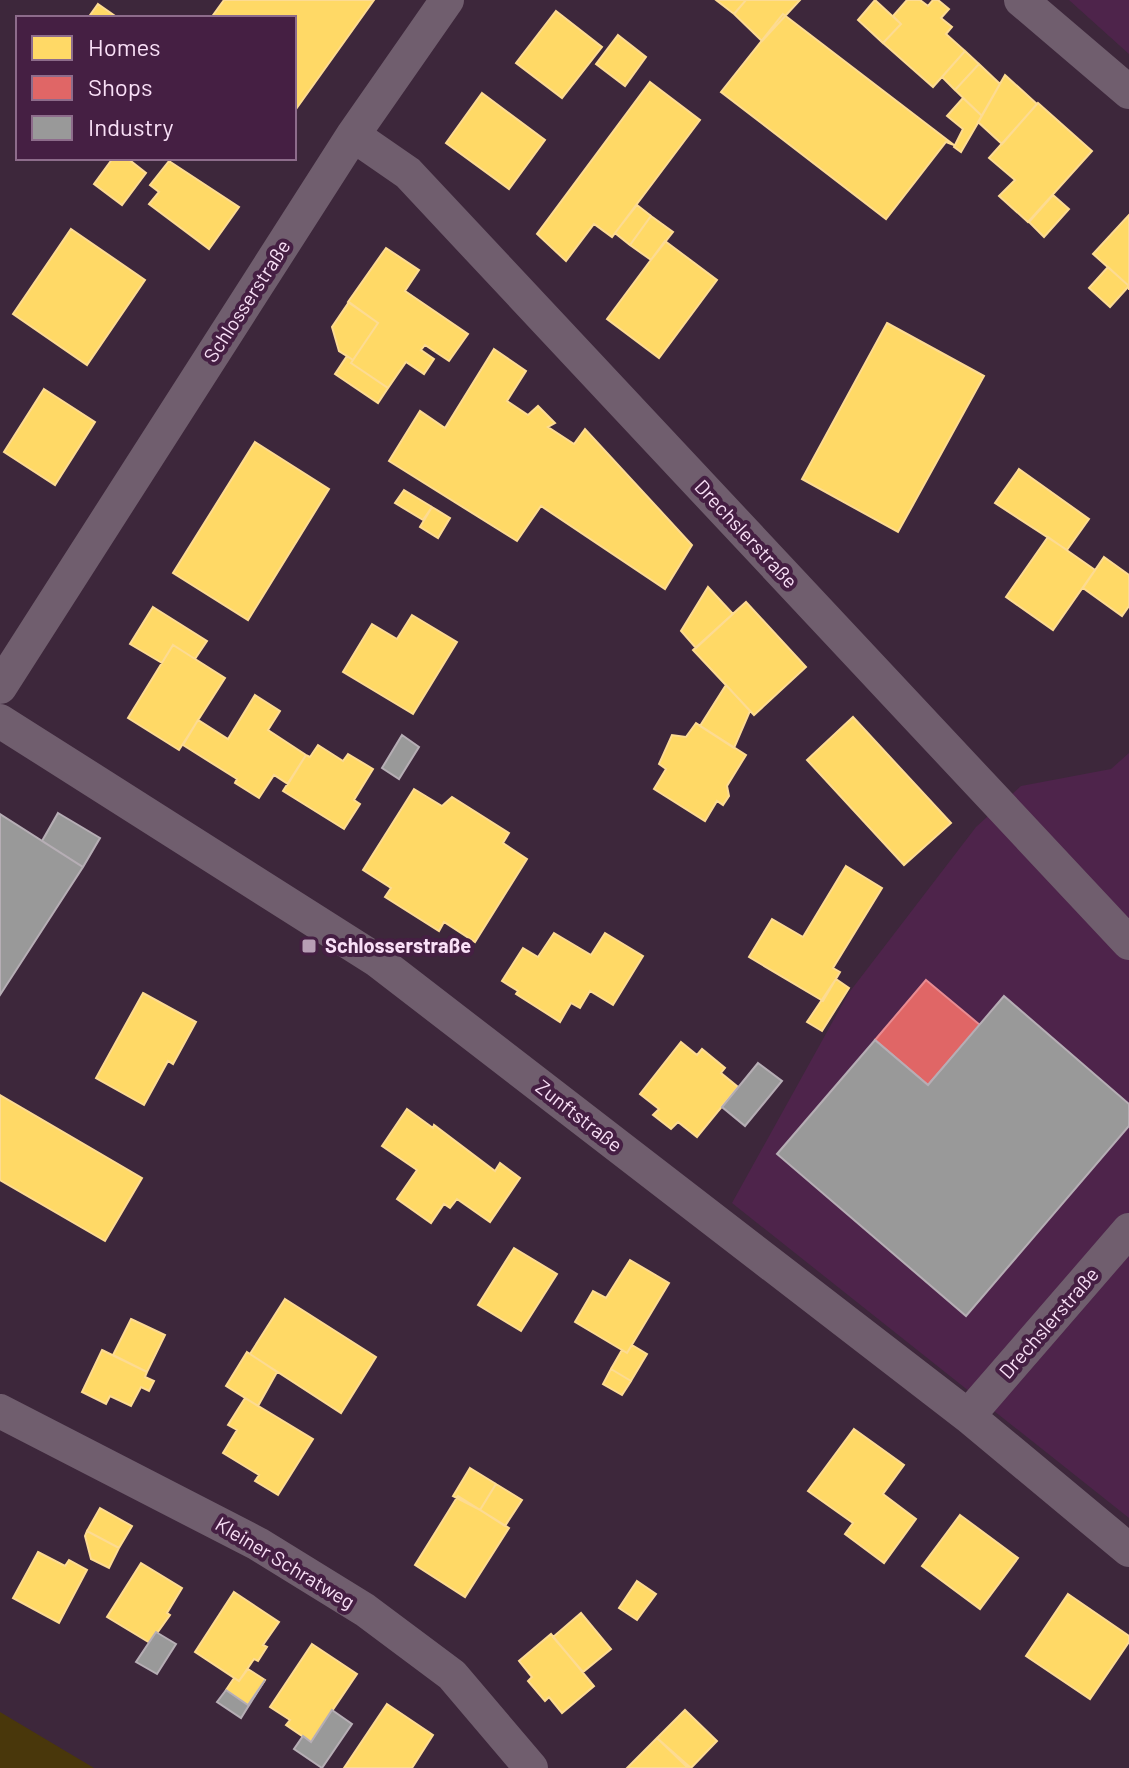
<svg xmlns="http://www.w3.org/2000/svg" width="1129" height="1768" font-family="Barlow,sans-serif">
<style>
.built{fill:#4e244b}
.green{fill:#49370b}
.homes{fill:#ffd966;stroke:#fddb92;stroke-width:2}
.shops{fill:#e06666;stroke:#e88b92;stroke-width:2}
.industry{fill:#999;stroke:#b6aeb5;stroke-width:2}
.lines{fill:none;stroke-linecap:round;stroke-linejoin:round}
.street{stroke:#705e6e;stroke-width:34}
.poi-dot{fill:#b79fb5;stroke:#451f43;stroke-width:3}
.labels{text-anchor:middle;stroke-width:8;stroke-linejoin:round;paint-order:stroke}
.street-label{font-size:20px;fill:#f9e0f7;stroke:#451f43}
.poi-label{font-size:20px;font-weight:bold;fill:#f9e0f7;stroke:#451f43;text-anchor:start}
</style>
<rect width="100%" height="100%" fill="#3d273b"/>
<!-- built -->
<path class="built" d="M 1069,0 L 1129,0 L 1129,54 Z
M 1129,753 L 1129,1518 L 732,1203 L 848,994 L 976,827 L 1021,786 L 1111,769 Z"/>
<!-- green -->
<path class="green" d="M 0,1712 L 94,1768 L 0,1768 Z"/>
<!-- homes -->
<path class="homes" d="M 224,0 L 374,0 L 294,112 L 294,18 L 211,18 Z
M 716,0 L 746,0 L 734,14 Z
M 746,0 L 800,0 L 762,41 L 734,14 Z
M 875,0 L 901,24 L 883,43 L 858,20 Z
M 907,0 L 920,0 L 928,6 L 933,0 L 938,0 L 949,9 L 941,18 L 952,27 L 946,34 L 965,51 L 933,87 L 883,43 L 901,24 L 893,16 Z
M 98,4 L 118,18 L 88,18 Z
M 556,11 L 602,47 L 562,98 L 516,63 Z
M 783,14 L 954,145 L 946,142 L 886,219 L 721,92 Z
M 618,35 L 646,57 L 625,86 L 596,64 Z
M 965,51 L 979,64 L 955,90 L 942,77 Z
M 979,64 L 1000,84 L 982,116 L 955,90 Z
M 1005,75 L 1037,104 L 1002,144 L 978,122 Z
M 650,82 L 700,120 L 612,237 L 594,224 L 566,261 L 537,234 Z
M 482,93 L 545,140 L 509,189 L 446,143 Z
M 963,98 L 982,116 L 961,152 L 954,147 L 963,129 L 947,116 Z
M 1038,103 L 1092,151 L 1028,222 L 999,196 L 1015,180 L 989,158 Z
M 113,158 L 127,158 L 146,173 L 122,205 L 94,184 Z
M 169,161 L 239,207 L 209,249 L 149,204 L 159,192 L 150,185 Z
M 1053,195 L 1069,209 L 1044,237 L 1029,222 Z
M 637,205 L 651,216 L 630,245 L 615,233 Z
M 1129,215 L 1129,290 L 1129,286 L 1093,254 Z
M 651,216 L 673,232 L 651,260 L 630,245 Z
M 71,229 L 145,280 L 87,365 L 13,314 Z
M 665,241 L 717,280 L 659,358 L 607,319 Z
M 386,248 L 419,270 L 405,291 L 468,334 L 449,361 L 425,345 L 421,350 L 434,359 L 424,374 L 406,362 L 388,388 L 351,363 L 378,323 L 348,302 Z
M 1108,267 L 1129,286 L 1110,307 L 1089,288 Z
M 349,302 L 378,323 L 353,360 L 339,351 L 332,327 Z
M 887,323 L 984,376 L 898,532 L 802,479 Z
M 494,349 L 526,371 L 507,401 L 528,415 L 538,406 L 555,423 L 548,427 L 574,444 L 585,429 L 692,545 L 665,589 L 541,506 L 517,541 L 389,461 L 420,411 L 445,428 Z
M 347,356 L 353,360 L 351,363 L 388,388 L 378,403 L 335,374 Z
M 44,389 L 95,422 L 55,485 L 4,452 Z
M 255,442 L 329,489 L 248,620 L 173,573 Z
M 1019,469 L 1089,519 L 1067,550 L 995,503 Z
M 404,490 L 432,507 L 423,520 L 395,503 Z
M 432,507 L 450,518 L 438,538 L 420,527 Z
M 1048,537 L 1095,570 L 1053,630 L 1006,597 Z
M 1104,557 L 1129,575 L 1129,606 L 1122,616 L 1083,588 Z
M 708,587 L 733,614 L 696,648 L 681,631 Z
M 746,602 L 806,667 L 754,715 L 693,650 Z
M 153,607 L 207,641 L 195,659 L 173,645 L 162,663 L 130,644 Z
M 412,615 L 457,642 L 413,714 L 343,672 L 372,624 L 397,639 Z
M 173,645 L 225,678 L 179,750 L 128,718 Z
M 726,685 L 750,711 L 734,748 L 700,726 Z
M 255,695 L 280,711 L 268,730 L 306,755 L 288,784 L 274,775 L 259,798 L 235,783 L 237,779 L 183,745 L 198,720 L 228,739 Z
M 853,717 L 951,823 L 904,865 L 807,760 Z
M 696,723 L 746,755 L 727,786 L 729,796 L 723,805 L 717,801 L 705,821 L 654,789 L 666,769 L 659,764 L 672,735 L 686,737 Z
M 318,745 L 343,761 L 348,754 L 373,769 L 354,800 L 360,804 L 344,829 L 283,791 L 306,755 L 310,757 Z
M 414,789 L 442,806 L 452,797 L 509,833 L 503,843 L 527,859 L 475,942 L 444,922 L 439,931 L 385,897 L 391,888 L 363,870 Z
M 846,866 L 882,888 L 833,968 L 840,972 L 823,1001 L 749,957 L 772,919 L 803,937 Z
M 554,933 L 591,955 L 605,933 L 643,956 L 613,1005 L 590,991 L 580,1008 L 571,1003 L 560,1022 L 516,994 L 518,991 L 502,981 L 523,948 L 538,957 Z
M 836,979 L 849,988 L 822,1031 L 807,1022 Z
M 143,993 L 196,1022 L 173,1064 L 168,1061 L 144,1105 L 96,1078 Z
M 681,1042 L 697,1055 L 702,1049 L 725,1068 L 721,1073 L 738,1087 L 697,1137 L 678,1122 L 671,1129 L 653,1115 L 659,1109 L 640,1094 Z
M 0,1095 L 142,1178 L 105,1241 L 0,1180 Z
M 407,1109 L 433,1128 L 434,1125 L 495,1171 L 500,1163 L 520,1178 L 490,1222 L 457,1199 L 450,1208 L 444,1204 L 431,1223 L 397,1199 L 417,1170 L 382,1146 Z
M 514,1248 L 557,1274 L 521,1331 L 478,1305 Z
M 630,1260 L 669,1283 L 627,1353 L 575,1322 L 593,1291 L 606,1298 Z
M 285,1299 L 376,1357 L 341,1413 L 250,1354 Z
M 131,1319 L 165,1335 L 147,1372 L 113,1355 Z
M 632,1345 L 647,1354 L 631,1381 L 611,1369 L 622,1350 L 627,1353 Z
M 102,1350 L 147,1372 L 145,1377 L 154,1381 L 149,1391 L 141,1387 L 131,1406 L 110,1396 L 106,1404 L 82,1392 Z
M 247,1352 L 277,1372 L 258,1406 L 226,1386 Z
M 611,1369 L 631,1381 L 622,1395 L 603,1384 Z
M 245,1398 L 313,1439 L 278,1495 L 255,1481 L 259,1475 L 223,1453 L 237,1430 L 228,1425 Z
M 854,1429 L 904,1465 L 883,1494 L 916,1519 L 884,1563 L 845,1534 L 853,1523 L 808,1491 Z
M 470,1468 L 496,1484 L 480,1510 L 453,1496 Z
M 496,1484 L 522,1500 L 505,1526 L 480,1510 Z
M 458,1496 L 509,1528 L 465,1597 L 415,1565 Z
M 100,1508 L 132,1526 L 119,1548 L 87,1531 Z
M 960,1515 L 1018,1558 L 980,1609 L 922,1566 Z
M 87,1531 L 119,1548 L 109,1568 L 91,1559 L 85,1536 Z
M 38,1552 L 65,1566 L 69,1560 L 87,1570 L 59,1623 L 13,1598 Z
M 141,1563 L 182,1588 L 167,1613 L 170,1615 L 150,1643 L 107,1617 Z
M 637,1581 L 656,1594 L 637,1620 L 619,1608 Z
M 234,1592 L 279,1622 L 263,1645 L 267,1647 L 258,1661 L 254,1659 L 239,1681 L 195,1652 Z
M 1068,1594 L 1129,1636 L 1129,1642 L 1090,1699 L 1026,1656 Z
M 581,1613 L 611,1649 L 583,1672 L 553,1637 Z
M 551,1634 L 594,1686 L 562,1713 L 549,1697 L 545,1701 L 528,1681 L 532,1677 L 519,1661 Z
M 312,1644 L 357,1674 L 311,1742 L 286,1725 L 290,1720 L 270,1707 Z
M 248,1669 L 265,1680 L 248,1705 L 226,1690 L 234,1678 L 239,1681 Z
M 387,1704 L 433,1735 L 412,1768 L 344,1768 Z
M 685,1710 L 717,1741 L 691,1768 L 657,1738 Z
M 657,1738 L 688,1768 L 627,1768 Z"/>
<!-- shops -->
<path class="shops" d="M 926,980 L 980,1025 L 928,1085 L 875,1040 Z"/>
<!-- industry -->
<path class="industry" d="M 402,735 L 419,747 L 399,779 L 382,768 Z
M 58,813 L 100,838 L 83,867 L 42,841 Z
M 0,814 L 83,867 L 0,995 Z
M 1004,996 L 1129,1104 L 1129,1126 L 966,1316 L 777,1154 L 875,1040 L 928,1085 Z
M 758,1063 L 782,1081 L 745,1126 L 722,1107 Z
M 156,1632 L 176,1644 L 157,1674 L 136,1662 Z
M 265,1680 L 241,1718 L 217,1702 L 226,1690 L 248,1705 Z
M 332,1710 L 352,1724 L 322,1768 L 294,1749 L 303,1736 L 311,1742 Z"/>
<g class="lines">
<!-- street -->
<path class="street" d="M 1021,0 L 1129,92
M 353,135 L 408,173 L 1129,943
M 0,687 L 353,135 L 447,0
M 0,721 L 378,961 L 968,1416 L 1129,1550
M 0,1411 L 258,1544 L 365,1610 L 452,1675 L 531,1768
M 968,1416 L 1129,1230"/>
</g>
<!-- markers -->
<rect class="poi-dot" x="301" y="938" width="16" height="16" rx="4"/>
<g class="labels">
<!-- street labels -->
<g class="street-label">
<text transform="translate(247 301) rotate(-57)" y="7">Schlosserstraße</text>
<text transform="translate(746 534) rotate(47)" y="7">Drechslerstraße</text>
<text transform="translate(579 1116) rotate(38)" y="7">Zunftstraße</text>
<text transform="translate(1049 1323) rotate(-49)" y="7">Drechslerstraße</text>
<text transform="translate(285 1563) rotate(31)" y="7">Kleiner Schratweg</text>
</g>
<!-- poi labels -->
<g class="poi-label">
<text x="325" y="953">Schlosserstraße</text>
</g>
</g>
<!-- legend -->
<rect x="16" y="16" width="280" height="144" fill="#451f43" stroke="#8d6c8b" stroke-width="2"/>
<rect x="32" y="36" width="40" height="24" fill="#ffd966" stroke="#8d6c8b" stroke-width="2"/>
<text x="88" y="56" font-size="24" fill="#f9e0f7">Homes</text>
<rect x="32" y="76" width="40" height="24" fill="#e06666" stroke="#8d6c8b" stroke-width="2"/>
<text x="88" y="96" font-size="24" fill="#f9e0f7">Shops</text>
<rect x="32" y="116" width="40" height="24" fill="#999999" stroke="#8d6c8b" stroke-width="2"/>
<text x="88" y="136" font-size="24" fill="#f9e0f7">Industry</text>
</svg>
